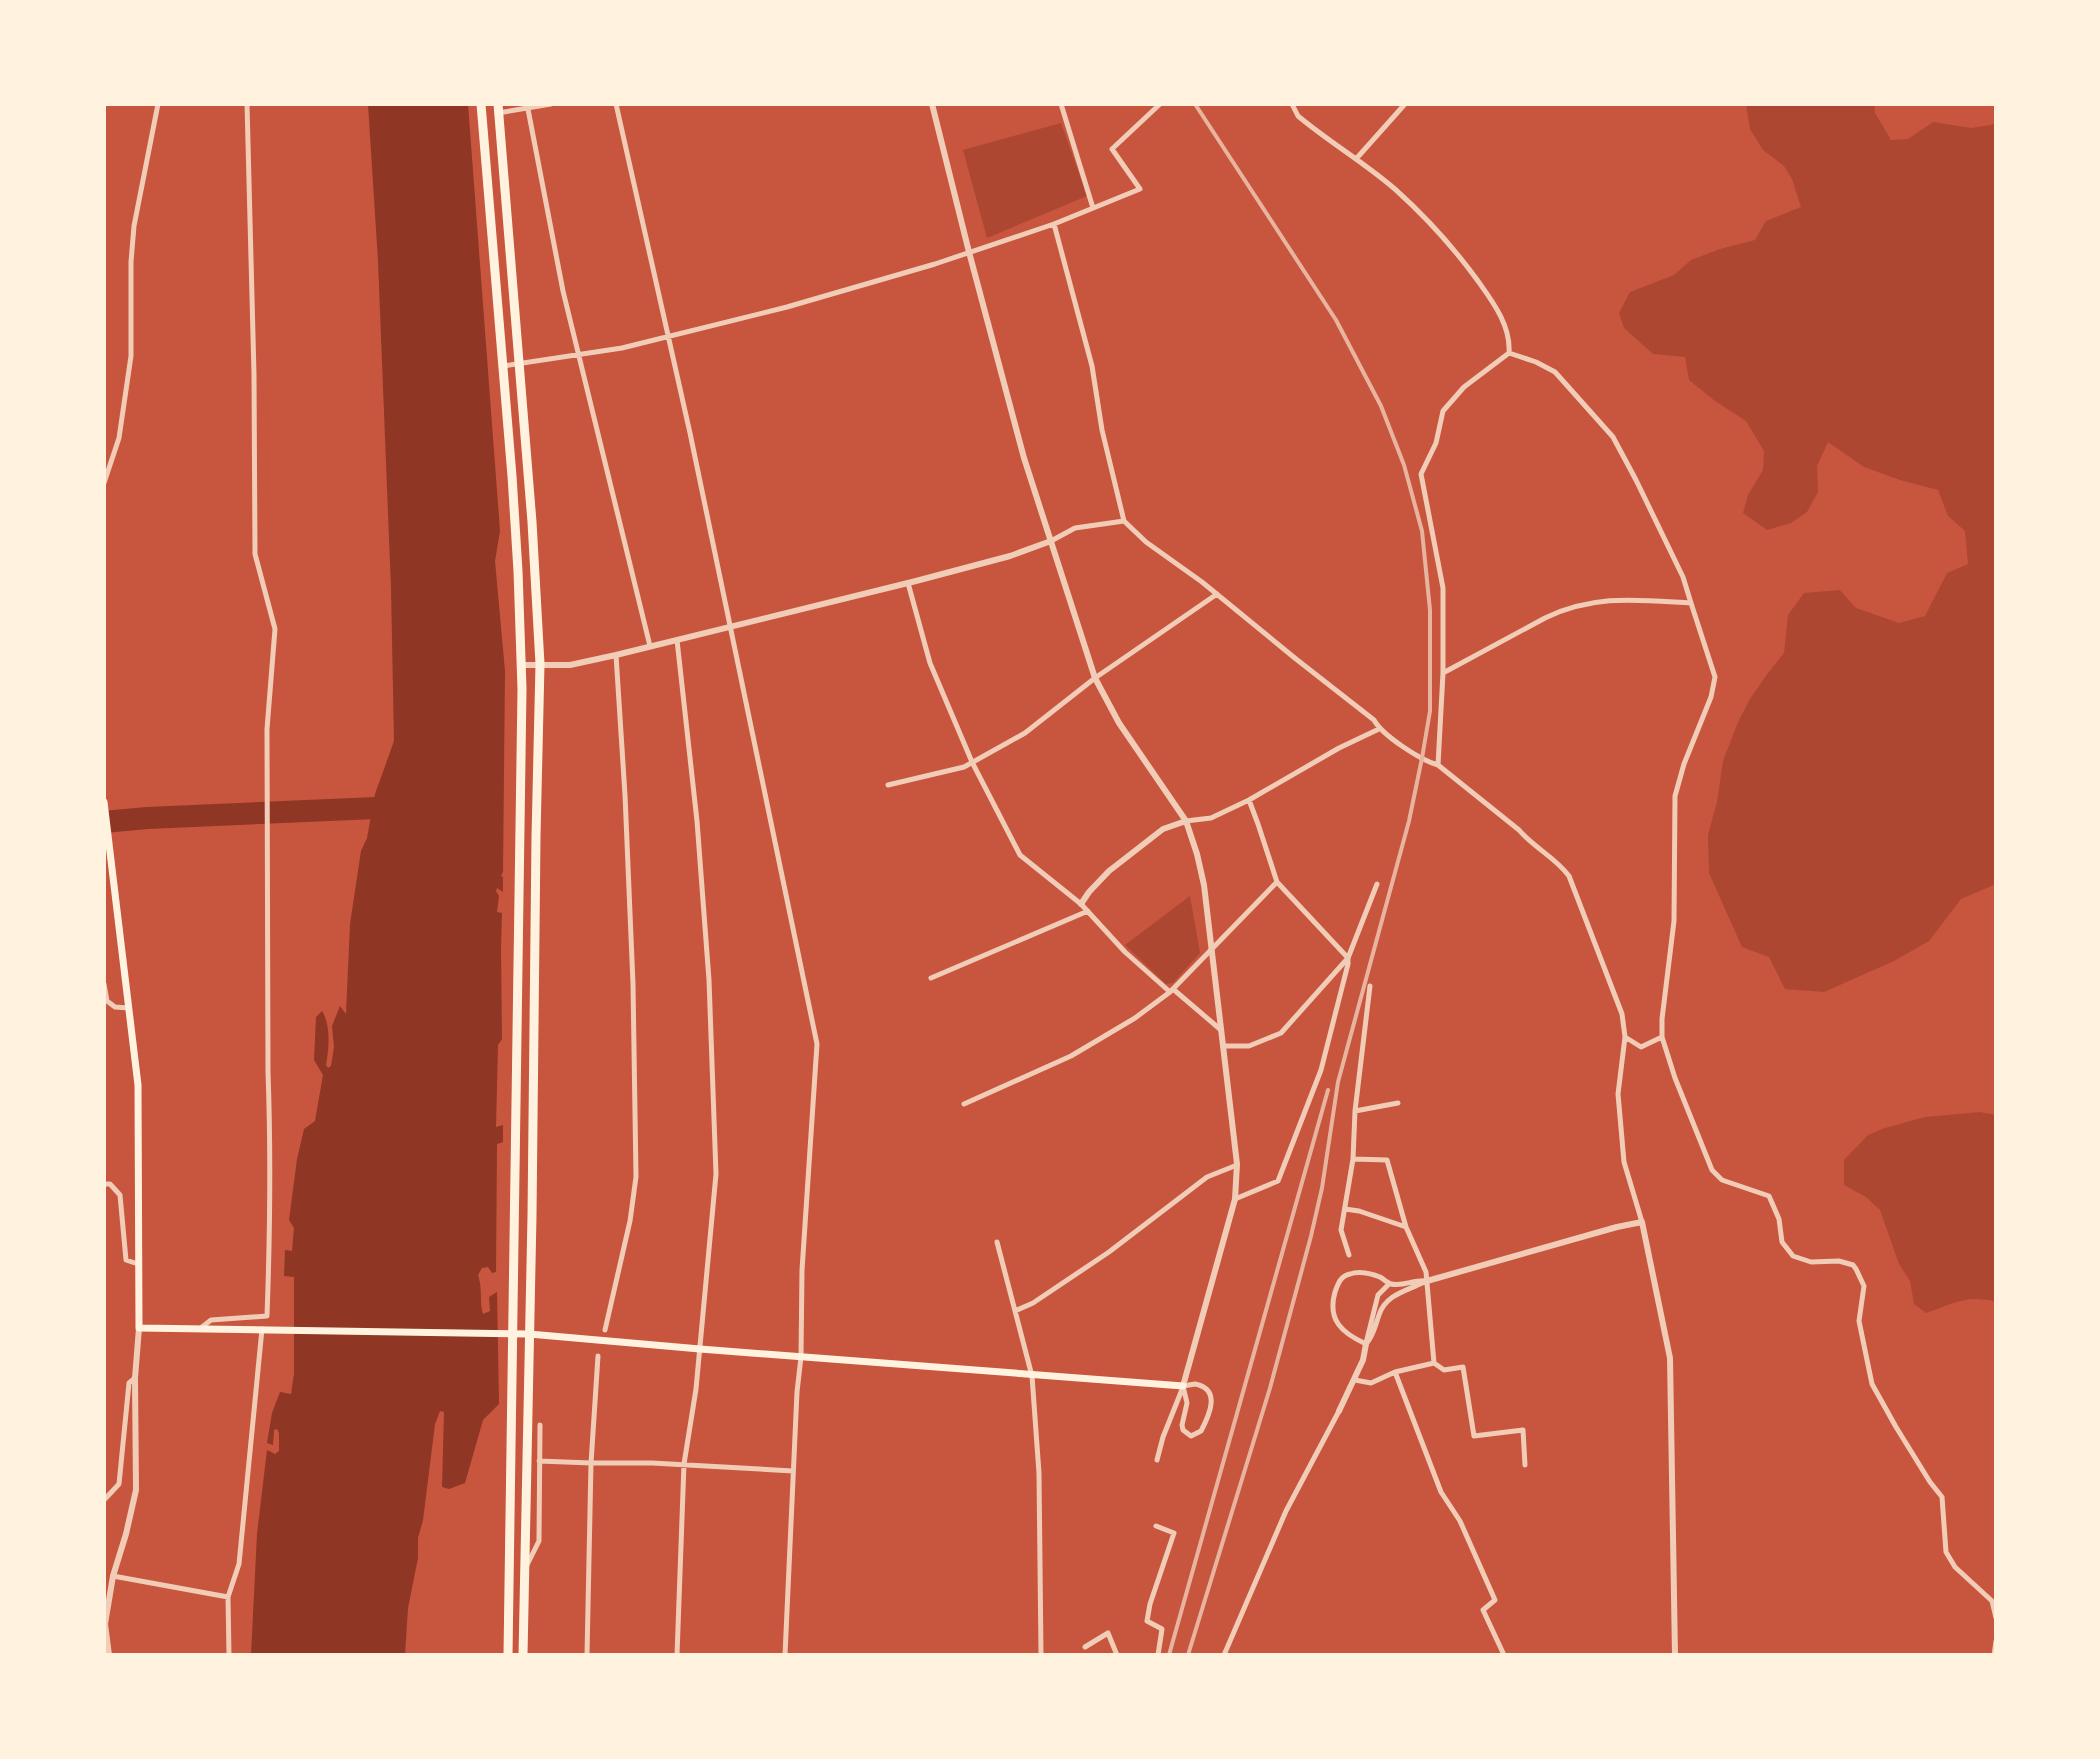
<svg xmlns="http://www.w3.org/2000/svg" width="2100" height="1759" font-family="Roboto,sans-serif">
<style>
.green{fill:#ae4732}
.water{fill:#8f3625}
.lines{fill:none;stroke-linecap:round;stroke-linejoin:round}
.river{stroke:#8f3625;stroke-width:22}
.minor{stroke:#f1ccb7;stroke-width:5}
.tertiary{stroke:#f1ccb7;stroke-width:6}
.secondary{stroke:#fff3e0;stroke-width:7}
.trunk{stroke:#fff3e0;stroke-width:9}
.rail{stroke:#e9b49f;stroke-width:4}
</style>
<rect width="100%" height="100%" fill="#c8553d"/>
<!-- green -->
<path class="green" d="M 1746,104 L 1874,104 L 1875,113 L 1891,140 L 1908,139 L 1933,122 L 1971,128 L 1996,124 L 1996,884 L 1961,899 L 1929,941 L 1894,961 L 1824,992 L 1785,989 L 1769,957 L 1742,947 L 1709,873 L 1708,835 L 1717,802 L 1723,761 L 1738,722 L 1750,699 L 1768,673 L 1784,653 L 1788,615 L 1804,593 L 1840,590 L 1856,608 L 1899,623 L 1925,616 L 1947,573 L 1968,564 L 1965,531 L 1948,516 L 1938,490 L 1900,480 L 1864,467 L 1828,442 L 1817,466 L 1818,492 L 1807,512 L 1791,523 L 1767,530 L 1743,513 L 1748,495 L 1763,470 L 1764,451 L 1746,421 L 1715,401 L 1689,380 L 1685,357 L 1653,354 L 1624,328 L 1619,313 L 1630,292 L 1674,275 L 1691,260 L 1720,249 L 1755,240 L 1766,221 L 1801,207 L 1792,179 L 1784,166 L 1763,150 L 1750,129 Z
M 1061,123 L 1087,196 L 987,238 L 963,150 Z
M 1190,896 L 1200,953 L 1173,983 L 1166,984 L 1125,945 Z
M 1980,1112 L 1996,1115 L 1996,1302 C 1968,1294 1952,1304 1926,1313 L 1914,1304 L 1910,1281 L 1899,1264 L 1880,1210 L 1866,1197 L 1844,1185 L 1844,1160 L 1868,1135 L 1885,1128 L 1925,1117 Z"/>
<!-- water -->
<path class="water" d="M 368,104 L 468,104 L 500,531 L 495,561 L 505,671 L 503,872 L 501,876 L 503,877 L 503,892 L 497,888 L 496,891 L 499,896 L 497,912 L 502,913 L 501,948 L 502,1039 L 498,1045 L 496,1127 L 503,1125 L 503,1142 L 497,1144 L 496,1272 L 492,1273 L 488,1267 L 482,1268 L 478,1275 C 483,1290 479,1302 483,1314 L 490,1311 L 489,1297 L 497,1292 L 499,1404 L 483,1420 L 465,1483 L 449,1489 L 442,1487 L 444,1412 L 440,1411 L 435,1424 L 423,1520 L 418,1538 L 418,1558 L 408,1608 L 405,1655 L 251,1655 L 257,1534 L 267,1450 L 275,1454 L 279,1451 L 279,1433 L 277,1429 L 274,1430 L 273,1445 L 267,1443 L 272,1413 L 280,1392 L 291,1394 L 294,1374 L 294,1277 L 284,1276 L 285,1250 L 292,1251 L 294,1228 L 289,1220 L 297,1159 L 304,1129 L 315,1121 L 323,1075 L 314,1060 L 316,1017 L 322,1011 C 331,1025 329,1049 326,1065 L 328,1068 L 331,1066 L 334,1047 L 332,1026 L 340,1006 L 346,1014 L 350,924 L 361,851 L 367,838 L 375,794 L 394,741 L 391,588 L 378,261 Z"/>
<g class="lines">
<!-- river -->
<path class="river" d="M 104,822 L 147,818 L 399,807"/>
<!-- minor -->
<path class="minor" d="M 527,104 L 563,291 L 650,646
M 616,104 L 690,433 L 817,1044 L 802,1270 L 801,1357 L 797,1392 L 785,1655
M 1061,104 L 1093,208
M 1292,104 L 1298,116 C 1329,142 1365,163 1396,190 C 1427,218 1454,248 1478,281 C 1493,302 1511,326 1509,353 L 1464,387 L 1443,411 L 1436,443 L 1421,474 L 1443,588 L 1443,673 L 1438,765
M 498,113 L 551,104
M 1356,159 L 1405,104
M 1054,224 L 1092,366 L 1102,430 L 1124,521 L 1146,542 L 1202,582 L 1296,659 L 1374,720 C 1382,735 1420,760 1438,765 L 1519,830 C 1534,848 1555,857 1569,876 L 1622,1014 L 1625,1037 L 1618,1094 L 1624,1162 L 1642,1222
M 503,366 L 622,348 L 787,307 L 935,264 L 1054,224 L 1140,189 L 1112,149 L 1160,104
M 104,483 L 119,438 L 131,356 L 131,262 L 134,226 L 158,104
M 1051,541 L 1075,528 L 1124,521
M 908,583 L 930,663 L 972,762 L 1020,855 L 1081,904 L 1125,952 L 1170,992
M 677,640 L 697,821 L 709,980 L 716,1174 L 696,1389 L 684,1464 L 677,1655
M 1443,673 L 1545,618 C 1595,594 1638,600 1691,603 L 1683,577 L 1636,480 L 1613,437 L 1555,372 L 1536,362 L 1509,353
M 888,785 L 964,767 L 1025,733 L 1095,678 L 1217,594
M 1186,821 L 1211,818 L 1249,800 L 1339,748 L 1379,729
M 931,978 L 1088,911
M 104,984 L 107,1001 L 115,1007 L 129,1008
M 1173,989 L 1221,1030
M 1625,1037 L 1641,1047 L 1662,1037 L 1675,1078 L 1712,1170 L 1722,1180 L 1769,1196 L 1779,1219 L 1782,1242 L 1793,1256 L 1811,1262 L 1839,1261 L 1853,1265 L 1856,1269 L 1864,1286 L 1859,1321 L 1872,1384 L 1896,1427 L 1930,1482 L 1942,1497 L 1946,1552 L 1955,1567 L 1992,1601 L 1996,1618
M 1662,1037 L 1662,1019 L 1674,921 L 1675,796 L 1684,764 L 1711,697 L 1715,677 L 1691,603
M 1223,1046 L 1249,1046 L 1281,1033 L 1348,958 L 1377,884
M 964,1104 L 1071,1056 L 1135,1018 L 1170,992 L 1277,882
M 1355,1111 L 1370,986
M 1353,1159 L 1387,1160 L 1406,1227 L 1426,1272 L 1434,1363
M 104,1184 L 110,1184 L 120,1195 L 126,1260 L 138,1264
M 1235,1199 L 1278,1181 L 1321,1070 L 1348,964 L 1348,958 L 1277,882 L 1258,824 L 1249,800
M 1345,1209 L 1359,1211 L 1406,1227
M 997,1242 L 1032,1376 L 1039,1473 L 1041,1655
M 1349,1255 L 1341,1230 L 1353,1159 L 1355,1111 L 1398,1103
M 1015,1311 L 1033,1303 L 1109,1252 L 1207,1177 L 1237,1165
M 202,1327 L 211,1320 L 267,1316 C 270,1235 271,1154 268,1072 L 267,729 L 275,629 L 255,554 L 254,374 L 247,104
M 605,1330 L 630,1221 L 636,1177 L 633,984 L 625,795 L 616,655
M 1366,1343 L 1378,1295 L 1389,1284
M 1366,1344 C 1342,1333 1327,1320 1335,1292 C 1338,1284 1340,1276 1350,1274 C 1359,1271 1372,1274 1380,1277 C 1385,1280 1386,1282 1391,1284 C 1403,1287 1415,1279 1427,1281
M 1366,1344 C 1374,1335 1375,1326 1379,1315 C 1386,1294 1407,1291 1424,1282
M 1355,1380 L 1371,1383 L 1395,1372
M 1195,1384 C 1221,1389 1210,1414 1201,1431 L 1191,1436 L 1183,1430 L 1182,1425 L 1187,1403 L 1183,1386 Z
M 1157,1460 L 1163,1437 L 1183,1387
M 539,1461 L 591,1463 L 652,1463 L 793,1471
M 104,1500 L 119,1484 L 129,1383 L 135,1378
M 1156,1526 L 1174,1533 L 1150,1604 L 1147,1621 L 1162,1629 L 1158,1655
M 527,1565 L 539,1541 L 540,1425
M 113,1576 L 228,1597
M 1085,1647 L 1108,1633 L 1117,1655
M 229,1655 L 228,1597 L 239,1564 L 262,1329
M 587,1655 L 591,1463 L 598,1356
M 1224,1655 L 1286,1511 L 1339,1411
M 1504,1655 L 1483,1610 L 1495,1600 L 1460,1521 L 1441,1492 L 1395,1372 L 1434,1363 L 1444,1370 L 1463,1367 L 1474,1436 L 1523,1430 L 1525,1465
M 1994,1655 L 1996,1641"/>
<!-- tertiary -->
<path class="tertiary" d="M 932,104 L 969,252 L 1024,458 L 1095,678 L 1119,723 L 1186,821 L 1197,854 L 1204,885 L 1237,1164 L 1235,1199 L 1183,1386
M 521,665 L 570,665 L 616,655 L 916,581 L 1010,556 L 1051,541
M 1081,904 L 1089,892 L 1109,871 L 1163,829 L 1186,821
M 1427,1281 L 1617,1227 L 1642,1222 L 1670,1358 L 1675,1655
M 1339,1411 L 1363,1360 L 1366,1344
M 109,1655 L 105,1624 L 113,1576 L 126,1534 L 136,1490 L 135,1378 L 139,1328"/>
<!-- secondary -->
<path class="secondary" d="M 104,802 L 138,1085 L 139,1328 L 529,1334 L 700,1349 L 1183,1386"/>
<!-- trunk -->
<path class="trunk" d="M 481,104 L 512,476 L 518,571 L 522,689 L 508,1655
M 498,104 L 532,522 L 540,664 L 536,837 L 532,1216 L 523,1655"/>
<!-- rail -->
<path class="rail" d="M 1169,1655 L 1328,1090
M 1188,1655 L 1270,1388 L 1311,1236 L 1322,1188 L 1338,1082 L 1409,821 L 1422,758 L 1430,711 L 1430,610 L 1422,531 L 1404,465 L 1381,406 L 1336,320 L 1195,104"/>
</g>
<!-- border -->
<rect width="2100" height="1759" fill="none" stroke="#fff3e0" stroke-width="212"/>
</svg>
